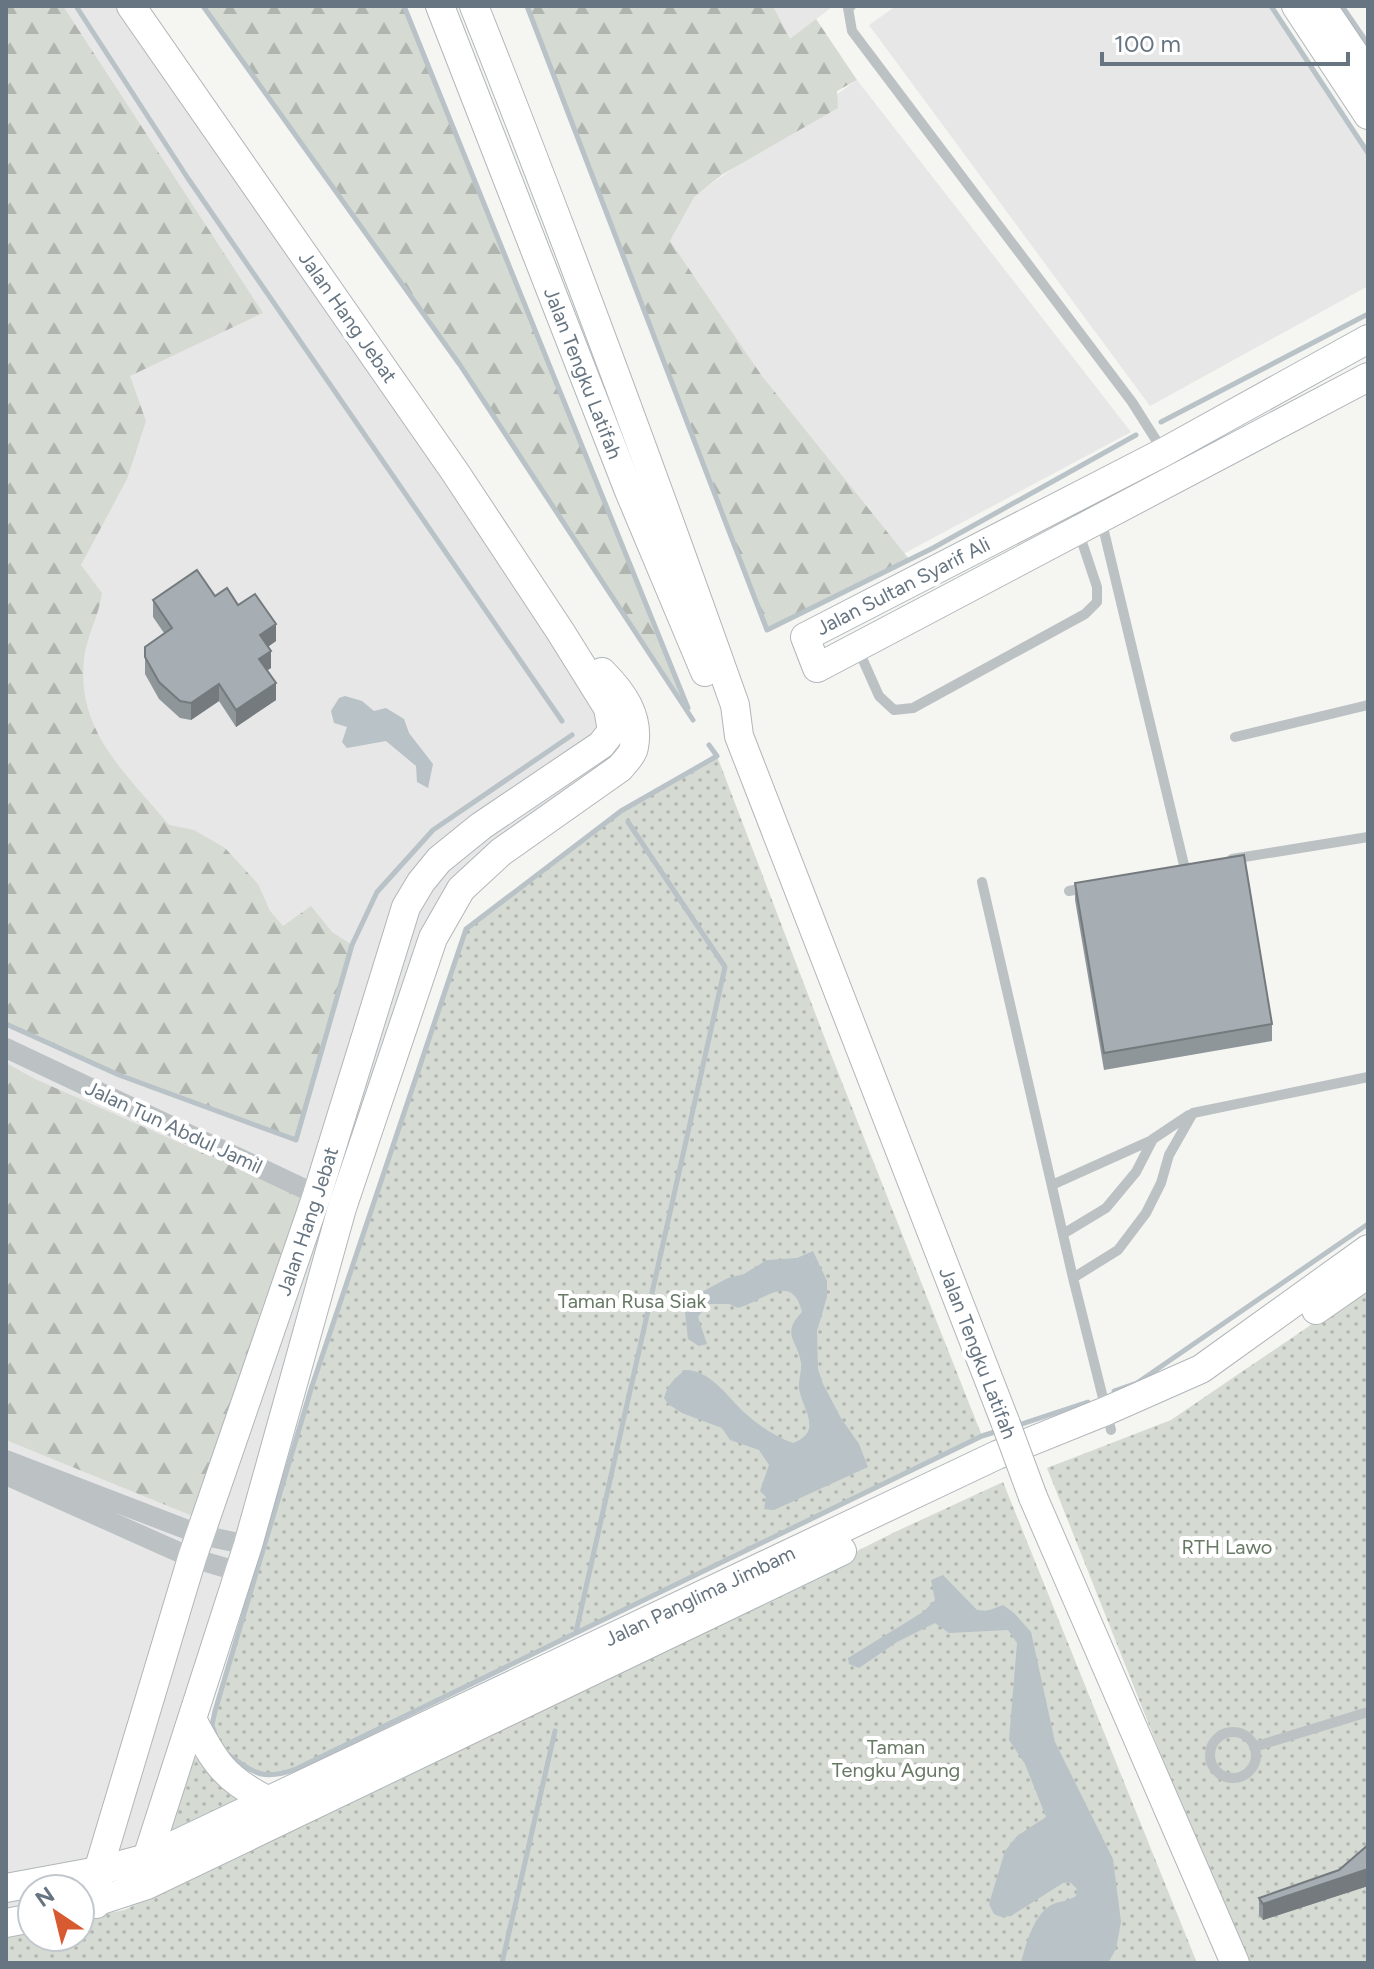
<svg xmlns="http://www.w3.org/2000/svg" width="1374" height="1969" font-family="Figtree,sans-serif">
<style>
.built{fill:#e6e7e6}
.grass{fill:url(#grass-dots)}
.forest{fill:url(#forest-firs)}
.water{fill:#b8c2c7}
.lines{fill:none;stroke-linecap:round;stroke-linejoin:round}
.stream{stroke:#b8c2c7;stroke-width:5}
.secondary-casing{stroke:#b1b6ba;stroke-width:30}
.lane{stroke:#bcc1c4;stroke-width:10}
.street{stroke:#bcc1c4;stroke-width:20}
.secondary{stroke:#fff;stroke-width:28}
.secondary-bridge-casing{stroke:#b1b6ba;stroke-width:30;stroke-linecap:butt}
.secondary-bridge{stroke:#fff;stroke-width:28}
.wall{fill:#8f969a}
.shaded-wall{fill:#747a7d}
.building{fill:#a6aeb3;stroke:#747a7d;stroke-width:2}
.labels{text-anchor:middle;stroke-width:8;stroke-linejoin:round;paint-order:stroke}
.street-label{font-size:20px;fill:#667581;stroke:#fff}
.park-label{font-size:20px;fill:#687965;stroke:#fff}
</style>
<defs>
<pattern id="grass-dots" width="8" height="8" patternUnits="userSpaceOnUse" patternTransform="scale(2)"><rect width="8" height="8" fill="#d5dad2"/><path d="M2 2h.1M6 6h.1" fill="none" stroke="#b1b5b0" stroke-width="1.8" stroke-linecap="round"/></pattern>
<pattern id="forest-firs" width="22" height="20" patternUnits="userSpaceOnUse" patternTransform="scale(2)"><rect width="22" height="20" fill="#d5dad2"/><path d="M5 1l3.5 6h-7zM16 11l3.5 6h-7z" fill="#b1b5b0"/></pattern>
</defs>
<rect width="100%" height="100%" fill="#f5f5f2"/>
<!-- built -->
<path class="built" d="M 6,6 L 131,6 L 634,749 L 445,914 L 147,1858 L 80,1907 L 80,1889 L 32,1889 L 32,1918 L 6,1923 Z
M 773,6 L 833,6 L 790,40 Z
M 896,6 L 1271,6 L 1368,153 L 1368,286 L 1150,406 L 869,25 Z
M 857,80 L 1131,432 L 903,554 L 762,376 L 670,241 L 693,197 Z"/>
<!-- grass -->
<path class="grass" d="M 717,756 L 830,1052 L 982,1436 L 296,1769 L 267,1776 L 243,1766 L 226,1752 L 213,1731 L 215,1711 L 311,1389 L 466,929 L 621,811 Z
M 1368,1286 L 1368,1963 L 1248,1963 L 1186,1818 L 1047,1468 L 1171,1420 Z
M 1003,1482 L 1197,1963 L 6,1963 L 6,1935 L 32,1929 L 32,1937 L 80,1937 L 80,1919 L 124,1910 L 438,1761 L 895,1532 Z
M 189,1752 L 247,1801 L 164,1838 Z"/>
<!-- forest -->
<path class="forest" d="M 6,6 L 63,6 L 263,313 L 130,376 L 146,421 L 127,479 L 81,565 L 102,593 C 99,616 86,637 84,659 C 76,732 127,774 169,825 L 194,830 L 225,848 L 258,884 L 270,911 L 283,926 L 311,906 L 332,932 L 352,945 L 296,1140 L 119,1075 L 6,1024 Z
M 203,6 L 404,6 L 693,720 L 460,365 Z
M 527,6 L 773,6 L 790,39 L 816,19 L 857,80 L 837,91 L 838,108 L 723,174 L 694,197 L 670,241 L 762,376 L 909,559 L 767,630 Z
M 6,1063 L 35,1079 L 305,1198 L 200,1519 L 6,1440 Z"/>
<!-- water -->
<path class="water" d="M 345,696 L 362,701 L 374,711 L 386,708 L 404,719 L 409,733 L 433,764 L 428,788 L 417,782 L 416,766 L 386,741 L 347,748 L 342,742 L 347,727 L 334,723 L 331,711 L 339,698 Z
M 813,1251 L 827,1281 L 827,1297 L 817,1331 L 818,1369 L 823,1384 L 841,1418 L 859,1444 L 868,1467 L 774,1510 L 764,1509 L 766,1497 L 760,1491 L 769,1465 L 759,1450 L 730,1440 L 722,1428 L 682,1413 L 668,1404 L 664,1398 C 668,1384 674,1379 685,1370 C 711,1370 727,1397 745,1413 C 759,1426 775,1436 793,1443 C 824,1432 802,1408 799,1389 C 798,1380 802,1372 801,1363 C 798,1340 780,1335 802,1312 C 792,1270 762,1302 738,1308 L 729,1304 L 708,1304 L 698,1317 L 707,1344 L 699,1346 L 688,1339 L 685,1313 L 689,1303 L 696,1295 L 728,1278 L 744,1274 L 767,1260 L 797,1258 Z
M 943,1575 L 977,1610 L 987,1611 L 1003,1605 L 1014,1613 L 1031,1632 L 1055,1742 L 1113,1859 L 1121,1922 L 1116,1949 L 1108,1963 L 1021,1963 C 1026,1944 1033,1916 1051,1905 C 1060,1901 1068,1901 1076,1896 L 1077,1889 L 1070,1882 L 1063,1883 L 1011,1916 L 1001,1917 L 994,1914 L 989,1904 L 1005,1851 L 1017,1836 L 1046,1817 L 1025,1764 L 1009,1740 L 1017,1643 L 1008,1630 L 949,1633 L 935,1623 L 897,1642 L 859,1668 L 849,1664 L 848,1658 L 923,1612 L 935,1600 L 931,1580 Z"/>
<g class="lines">
<!-- stream -->
<path class="stream" d="M 76,6 L 187,177 L 562,721
M 203,6 L 460,365 L 693,720
M 404,6 L 688,708
M 527,6 L 767,630 L 933,548 L 1136,435
M 1271,6 L 1368,153
M 1342,6 L 1368,44
M 1161,422 L 1368,314
M 6,1024 L 119,1075 L 296,1140 L 352,945 L 377,892 L 433,830 L 572,735
M 1114,1391 L 1137,1383 L 1368,1224
M 1016,1426 L 1088,1402
M 576,1632 L 725,967 L 628,822
M 215,1734 L 212,1725 L 215,1711 L 311,1389 L 466,929 L 621,811 L 717,756 L 709,745
M 229,1755 C 255,1774 264,1781 296,1769 L 982,1436 L 998,1431
M 502,1963 L 555,1731"/>
<!-- secondary casing -->
<g class="secondary-casing">
<g id="secondary">
<path id="s1" d="M 440,6 L 629,491 L 705,672"/>
<path d="M 474,6 C 566,237 652,471 735,705 L 739,736 L 1006,1424"/>
<path d="M 1296,6 L 1368,115"/>
<path d="M 1322,6 L 1368,74"/>
<path d="M 1368,339 L 1164,452 L 805,637 L 817,668 L 1368,377"/>
<path d="M 1316,1310 L 1368,1274"/>
<path d="M 1033,1497 L 1235,1963"/>
<path d="M 193,1721 C 214,1761 224,1778 265,1799"/>
<path d="M 147,1868 L 147,1858 L 248,1545 L 342,1208 L 433,938 L 461,889 L 501,852 L 620,768 C 625,762 633,754 634,747 C 640,716 622,692 602,672"/>
<path id="s2" d="M 6,1888 L 98,1871 L 147,1858 L 997,1455 L 1106,1411 L 1201,1369 L 1368,1249"/>
<path id="s3" d="M 96,1904 L 98,1871 L 192,1558 L 317,1195 L 406,907 L 421,882 L 439,860 L 481,826 L 601,745 L 612,731 L 608,708 L 560,631 L 455,472 L 131,6"/>
<path d="M 80,1907 L 147,1885 L 842,1551"/>
<path d="M 6,1923 L 32,1918"/>
</g>
</g>
<!-- lane -->
<path class="lane" d="M 851,6 L 848,8 L 852,31 L 1132,402 L 1163,451
M 1101,519 L 1185,869 L 1193,868
M 858,649 L 879,696 L 894,710 L 913,708 L 1085,614 L 1097,602 L 1097,587 L 1079,533
M 1235,737 L 1368,705
M 1232,859 L 1368,837
M 982,882 L 1073,1278 L 1111,1430
M 1069,891 L 1089,887
M 1052,1185 L 1152,1140
M 1063,1234 L 1106,1208 L 1136,1172 L 1153,1139 L 1189,1115
M 1073,1278 L 1118,1250 L 1146,1213 L 1161,1183 L 1169,1155 L 1193,1113 L 1368,1077
M1210 1755a23 23 0 1 1 46 0a23 23 0 1 1-46 0Z
M 1254,1747 L 1368,1712"/>
<!-- street -->
<path class="street" d="M 6,1048 L 328,1200
M 6,1460 L 201,1535 L 248,1545
M 6,1475 L 192,1558 L 240,1572"/>
<!-- secondary -->
<use href="#secondary" class="secondary"/>
<!-- secondary-bridge casing -->
<g class="secondary-bridge-casing">
<path id="secondary-bridge" d="M 1006,1424 L 1033,1497"/>
</g>
<!-- secondary-bridge -->
<use href="#secondary-bridge" class="secondary-bridge"/>
</g>
<!-- wall -->
<path class="wall" d="M 215,596 L 238,605 L 276,641 L 268,647 L 271,668 L 267,670 L 276,700 L 236,727 L 219,701 L 191,720 L 180,718 L 159,699 L 145,674 L 145,647 L 164,633 L 153,617 L 153,600 Z
M 1075,883 L 1272,1024 L 1272,1041 L 1104,1070 L 1075,900 Z
M 1366,1802 L 1368,1802 L 1368,1827 L 1366,1819 Z
M 1368,1845 L 1368,1886 L 1263,1920 L 1259,1915 L 1259,1898 L 1339,1870 Z"/>
<!-- shaded-wall -->
<path class="shaded-wall" d="M 276,624 L 276,641 L 260,652 L 260,635 Z
M 271,651 L 271,668 L 259,676 L 259,659 Z
M 276,683 L 276,700 L 236,727 L 236,710 Z
M 219,684 L 219,701 L 191,720 L 191,703 Z
M 1368,1869 L 1368,1886 L 1263,1920 L 1263,1904 Z"/>
<!-- building -->
<path class="building" d="M 197,570 L 215,596 L 227,588 L 238,605 L 255,594 L 276,624 L 260,635 L 271,651 L 259,659 L 276,683 L 236,710 L 219,684 L 191,703 L 180,701 L 159,682 L 145,657 L 145,647 L 172,628 L 153,600 Z
M 1244,855 L 1272,1024 L 1104,1053 L 1075,883 Z
M 1368,1845 L 1368,1869 L 1263,1904 L 1259,1898 L 1339,1870 Z"/>
<g class="labels">
<!-- street labels -->
<g class="street-label">
<text transform="translate(348 317) rotate(55)" y="7">Jalan Hang Jebat</text>
<text dy="7" stroke="none"><textPath href="#s1" startOffset="394">Jalan Tengku Latifah</textPath></text>
<text transform="translate(903 586) rotate(-27)" y="7">Jalan Sultan Syarif Ali</text>
<text transform="translate(174 1127) rotate(25)" y="7">Jalan Tun Abdul Jamil</text>
<text dy="7" stroke="none"><textPath href="#s3" startOffset="716">Jalan Hang Jebat</textPath></text>
<text transform="translate(978 1353) rotate(69)" y="7">Jalan Tengku Latifah</text>
<text dy="7" stroke="none"><textPath href="#s2" startOffset="756">Jalan Panglima Jimbam</textPath></text>
</g>
<!-- park labels -->
<g class="park-label">
<text x="632" y="1308">Taman Rusa Siak</text>
<text x="1227" y="1554">RTH Lawo</text>
<text x="896" y="1754">Taman<tspan x="896" dy="23">Tengku Agung</tspan></text>
</g>
</g>
<!-- border -->
<rect width="1374" height="1969" fill="none" stroke="#667581" stroke-width="16"/>
<!-- north arrow -->
<g transform="translate(56 1913) rotate(325)"><circle r="38" fill="#ffffff" stroke="#c2c8cd" stroke-width="2"/>
<path d="M0-6L14 30L0 20L-14 30Z" fill="#d85a30"/>
<text y="-12" font-size="22" font-weight="bold" text-anchor="middle" fill="#667581">N</text>
</g>
<!-- scale -->
<path d="M1102 52v12h246v-12" fill="none" stroke="#667581" stroke-width="4"/>
<text x="1114" y="52" font-size="24" fill="#667581" stroke="#ffffff" stroke-width="6" paint-order="stroke">100 m</text>
</svg>
